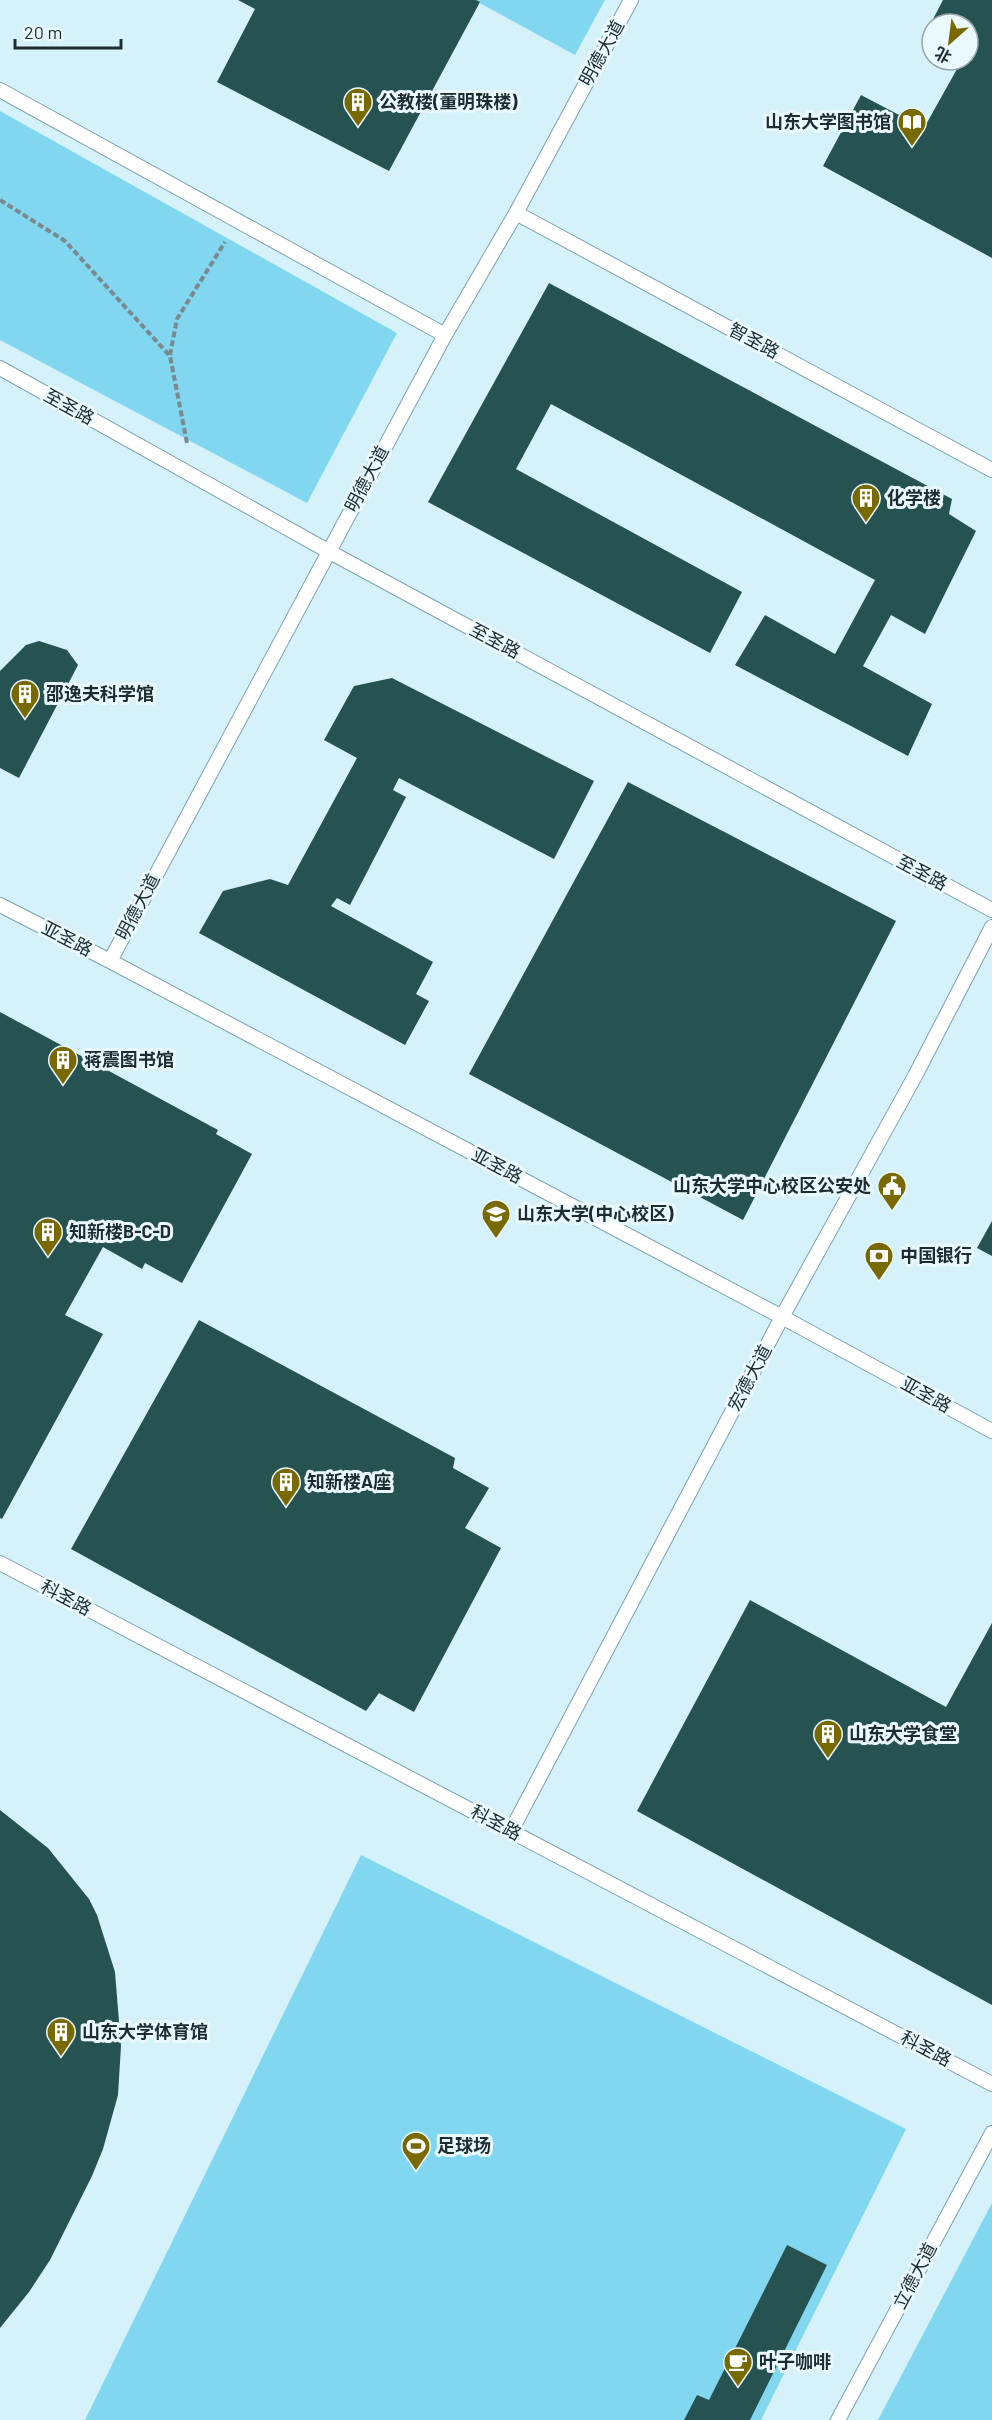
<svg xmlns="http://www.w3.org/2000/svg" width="992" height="2420" font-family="Barlow,'Noto Sans SC',sans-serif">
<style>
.built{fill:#d5f2fb;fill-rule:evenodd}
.green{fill:#81d6f0}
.building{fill:#275252}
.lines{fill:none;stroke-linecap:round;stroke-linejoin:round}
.lane-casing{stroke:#7da2ae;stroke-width:16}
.path{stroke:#7a898e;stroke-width:4;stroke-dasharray:6 3;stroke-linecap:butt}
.lane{stroke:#fff;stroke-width:14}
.labels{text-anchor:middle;stroke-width:6;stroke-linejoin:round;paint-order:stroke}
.street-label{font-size:18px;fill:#1d2c31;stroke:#eaf9fe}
.poi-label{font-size:18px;font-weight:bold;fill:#1d2c31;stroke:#eaf9fe;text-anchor:start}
</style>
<rect width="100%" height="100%" fill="#eaf9fe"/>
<!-- built -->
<path class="built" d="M 0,0 L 992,0 L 992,2420 L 0,2420 ZM 932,24 L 968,24 L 968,60 L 932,60 Z"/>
<!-- green -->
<path class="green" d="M 474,0 L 605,0 L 575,55 Z
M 0,111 L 397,333 L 307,503 L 0,340 Z
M 361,1855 L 906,2129 L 761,2420 L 85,2420 Z
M 992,2203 L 992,2420 L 878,2420 Z"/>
<!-- building -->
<path class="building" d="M 238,0 L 476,0 L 480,2 L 389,171 L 217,82 L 255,9 Z
M 943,0 L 992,0 L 992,258 L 823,166 L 861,95 L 924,128 L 962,60 L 968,60 L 968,49 L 972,42 L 968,40 L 968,24 L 938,24 L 932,21 Z
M 549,283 L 952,499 L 949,514 L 976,531 L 925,634 L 891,615 L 863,666 L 932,704 L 908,756 L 735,665 L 765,615 L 835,654 L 875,580 L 551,404 L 516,469 L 742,592 L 710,653 L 428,502 Z
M 39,641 L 67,650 L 78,665 L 19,778 L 0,768 L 0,671 L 26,645 Z
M 392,678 L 594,781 L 554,859 L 399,778 L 393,790 L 406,797 L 350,905 L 337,898 L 331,906 L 433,962 L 416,994 L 429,1001 L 405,1045 L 199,933 L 223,891 L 270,879 L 288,885 L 357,758 L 324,740 L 354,686 Z
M 628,782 L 896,921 L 743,1220 L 469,1074 Z
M 0,1012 L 218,1130 L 216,1134 L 252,1154 L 182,1283 L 145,1263 L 142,1269 L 103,1247 L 65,1315 L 103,1334 L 2,1519 L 0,1518 Z
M 992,1221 L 992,1256 L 977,1248 Z
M 199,1320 L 455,1458 L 453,1468 L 489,1488 L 465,1528 L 501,1548 L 414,1712 L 379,1693 L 366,1711 L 71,1549 Z
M 750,1600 L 946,1707 L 992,1623 L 992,2005 L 637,1811 Z
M 0,1810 L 48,1848 L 89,1899 L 97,1915 L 115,1972 L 121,2046 L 118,2095 L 103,2149 L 92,2176 L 50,2260 L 29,2292 L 0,2328 Z
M 787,2245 L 827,2265 L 750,2420 L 684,2420 L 697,2395 L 709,2400 Z"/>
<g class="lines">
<!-- lane casing -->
<g class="lane-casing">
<path id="lane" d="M 0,90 L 445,335
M 516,213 L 992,470
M 0,368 L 328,551 L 992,910
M 0,905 L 110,961 L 782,1317 L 992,1431
M 110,961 L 445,335 L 516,213 L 631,0
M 0,1563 L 992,2084
M 511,1831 L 782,1317 L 915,1076 L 992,927
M 838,2420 L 992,2133"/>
</g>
<!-- path -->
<path class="path" d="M 0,200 L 65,241 L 170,356 L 187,443
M 170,355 L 177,319 L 225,242"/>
<!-- lane -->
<use href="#lane" class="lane"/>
</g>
<!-- icons -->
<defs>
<g id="building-pin" transform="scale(1.5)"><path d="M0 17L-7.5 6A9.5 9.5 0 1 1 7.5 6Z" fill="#786a01" stroke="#eaf9fe"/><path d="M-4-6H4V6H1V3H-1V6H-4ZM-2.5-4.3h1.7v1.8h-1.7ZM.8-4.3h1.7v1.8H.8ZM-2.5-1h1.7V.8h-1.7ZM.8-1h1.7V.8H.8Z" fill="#fff"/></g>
<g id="library-pin" transform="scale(1.5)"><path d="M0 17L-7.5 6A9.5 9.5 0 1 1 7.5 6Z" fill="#786a01" stroke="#eaf9fe"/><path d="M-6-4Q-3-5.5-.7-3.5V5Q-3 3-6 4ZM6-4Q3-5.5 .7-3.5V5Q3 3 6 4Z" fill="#fff"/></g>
<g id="civic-pin" transform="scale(1.5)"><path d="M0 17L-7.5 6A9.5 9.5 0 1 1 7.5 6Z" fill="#786a01" stroke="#eaf9fe"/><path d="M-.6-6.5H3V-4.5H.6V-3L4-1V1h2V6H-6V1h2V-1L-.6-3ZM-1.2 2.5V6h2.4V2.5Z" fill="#fff"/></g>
<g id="university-pin" transform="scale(1.5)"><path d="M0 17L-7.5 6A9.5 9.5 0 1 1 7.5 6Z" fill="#786a01" stroke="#eaf9fe"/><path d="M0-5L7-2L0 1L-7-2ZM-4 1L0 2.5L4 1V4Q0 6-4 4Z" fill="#fff"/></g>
<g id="bank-pin" transform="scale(1.5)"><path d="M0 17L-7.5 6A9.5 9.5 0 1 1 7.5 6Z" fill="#786a01" stroke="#eaf9fe"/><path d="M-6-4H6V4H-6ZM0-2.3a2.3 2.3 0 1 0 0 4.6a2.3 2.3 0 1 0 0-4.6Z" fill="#fff"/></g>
<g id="stadium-pin" transform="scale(1.5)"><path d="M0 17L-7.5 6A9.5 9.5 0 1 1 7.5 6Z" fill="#786a01" stroke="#eaf9fe"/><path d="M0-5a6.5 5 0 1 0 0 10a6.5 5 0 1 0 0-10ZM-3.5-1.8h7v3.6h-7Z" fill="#fff"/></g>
<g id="cafe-pin" transform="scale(1.5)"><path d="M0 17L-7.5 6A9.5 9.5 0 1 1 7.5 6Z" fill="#786a01" stroke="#eaf9fe"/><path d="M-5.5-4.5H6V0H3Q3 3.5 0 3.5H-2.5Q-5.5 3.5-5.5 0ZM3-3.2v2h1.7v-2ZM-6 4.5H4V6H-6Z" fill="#fff"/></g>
</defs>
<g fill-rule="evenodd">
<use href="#building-pin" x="358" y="102"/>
<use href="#library-pin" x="912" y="122"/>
<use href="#building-pin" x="866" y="498"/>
<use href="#building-pin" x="25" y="694"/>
<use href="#building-pin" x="63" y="1060"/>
<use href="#civic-pin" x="892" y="1186"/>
<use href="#university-pin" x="496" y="1214"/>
<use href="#building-pin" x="48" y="1232"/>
<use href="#bank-pin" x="879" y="1256"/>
<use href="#building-pin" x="286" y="1482"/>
<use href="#building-pin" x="828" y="1734"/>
<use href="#building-pin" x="61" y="2032"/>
<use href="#stadium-pin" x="416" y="2146"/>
<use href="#cafe-pin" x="738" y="2362"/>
</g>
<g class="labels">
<!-- street labels -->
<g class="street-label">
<text transform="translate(602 53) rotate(-61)" y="6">明德大道</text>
<text transform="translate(754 341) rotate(28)" y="6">智圣路</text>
<text transform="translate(69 407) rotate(29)" y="6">至圣路</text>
<text transform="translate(367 479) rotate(-62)" y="6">明德大道</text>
<text transform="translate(495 641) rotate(28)" y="6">至圣路</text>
<text transform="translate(922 873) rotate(28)" y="6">至圣路</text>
<text transform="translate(138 907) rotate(-62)" y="6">明德大道</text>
<text transform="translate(67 939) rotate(27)" y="6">亚圣路</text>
<text transform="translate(497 1166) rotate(28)" y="6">亚圣路</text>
<text transform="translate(750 1378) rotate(-62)" y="6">宏德大道</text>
<text transform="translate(926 1395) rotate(29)" y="6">亚圣路</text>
<text transform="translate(66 1598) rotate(28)" y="6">科圣路</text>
<text transform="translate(496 1823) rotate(28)" y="6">科圣路</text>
<text transform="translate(926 2049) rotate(28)" y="6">科圣路</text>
<text transform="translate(915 2276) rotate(-62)" y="6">立德大道</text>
</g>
<!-- poi labels -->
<g class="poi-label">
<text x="379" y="108">公教楼(董明珠楼)</text>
<text x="891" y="128" text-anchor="end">山东大学图书馆</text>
<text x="887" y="504">化学楼</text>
<text x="46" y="700">邵逸夫科学馆</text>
<text x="84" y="1066">蒋震图书馆</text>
<text x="871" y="1192" text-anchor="end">山东大学中心校区公安处</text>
<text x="517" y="1220">山东大学(中心校区)</text>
<text x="69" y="1238">知新楼B-C-D</text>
<text x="900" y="1262">中国银行</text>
<text x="307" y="1488">知新楼A座</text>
<text x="849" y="1740">山东大学食堂</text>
<text x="82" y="2038">山东大学体育馆</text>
<text x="437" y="2152">足球场</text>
<text x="759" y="2368">叶子咖啡</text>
</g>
</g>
<!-- north arrow -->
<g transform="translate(950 42) rotate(208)"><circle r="28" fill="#eaf9fe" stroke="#98a7ac" stroke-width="1.5"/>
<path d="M0-4.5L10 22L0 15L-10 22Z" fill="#786a01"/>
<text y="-9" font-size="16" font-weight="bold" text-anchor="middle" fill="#1d2c31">北</text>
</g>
<!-- scale -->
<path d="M15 39v9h106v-9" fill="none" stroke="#1d2c31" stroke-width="3"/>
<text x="24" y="39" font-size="18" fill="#1d2c31" stroke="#eaf9fe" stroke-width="4.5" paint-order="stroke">20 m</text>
</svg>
